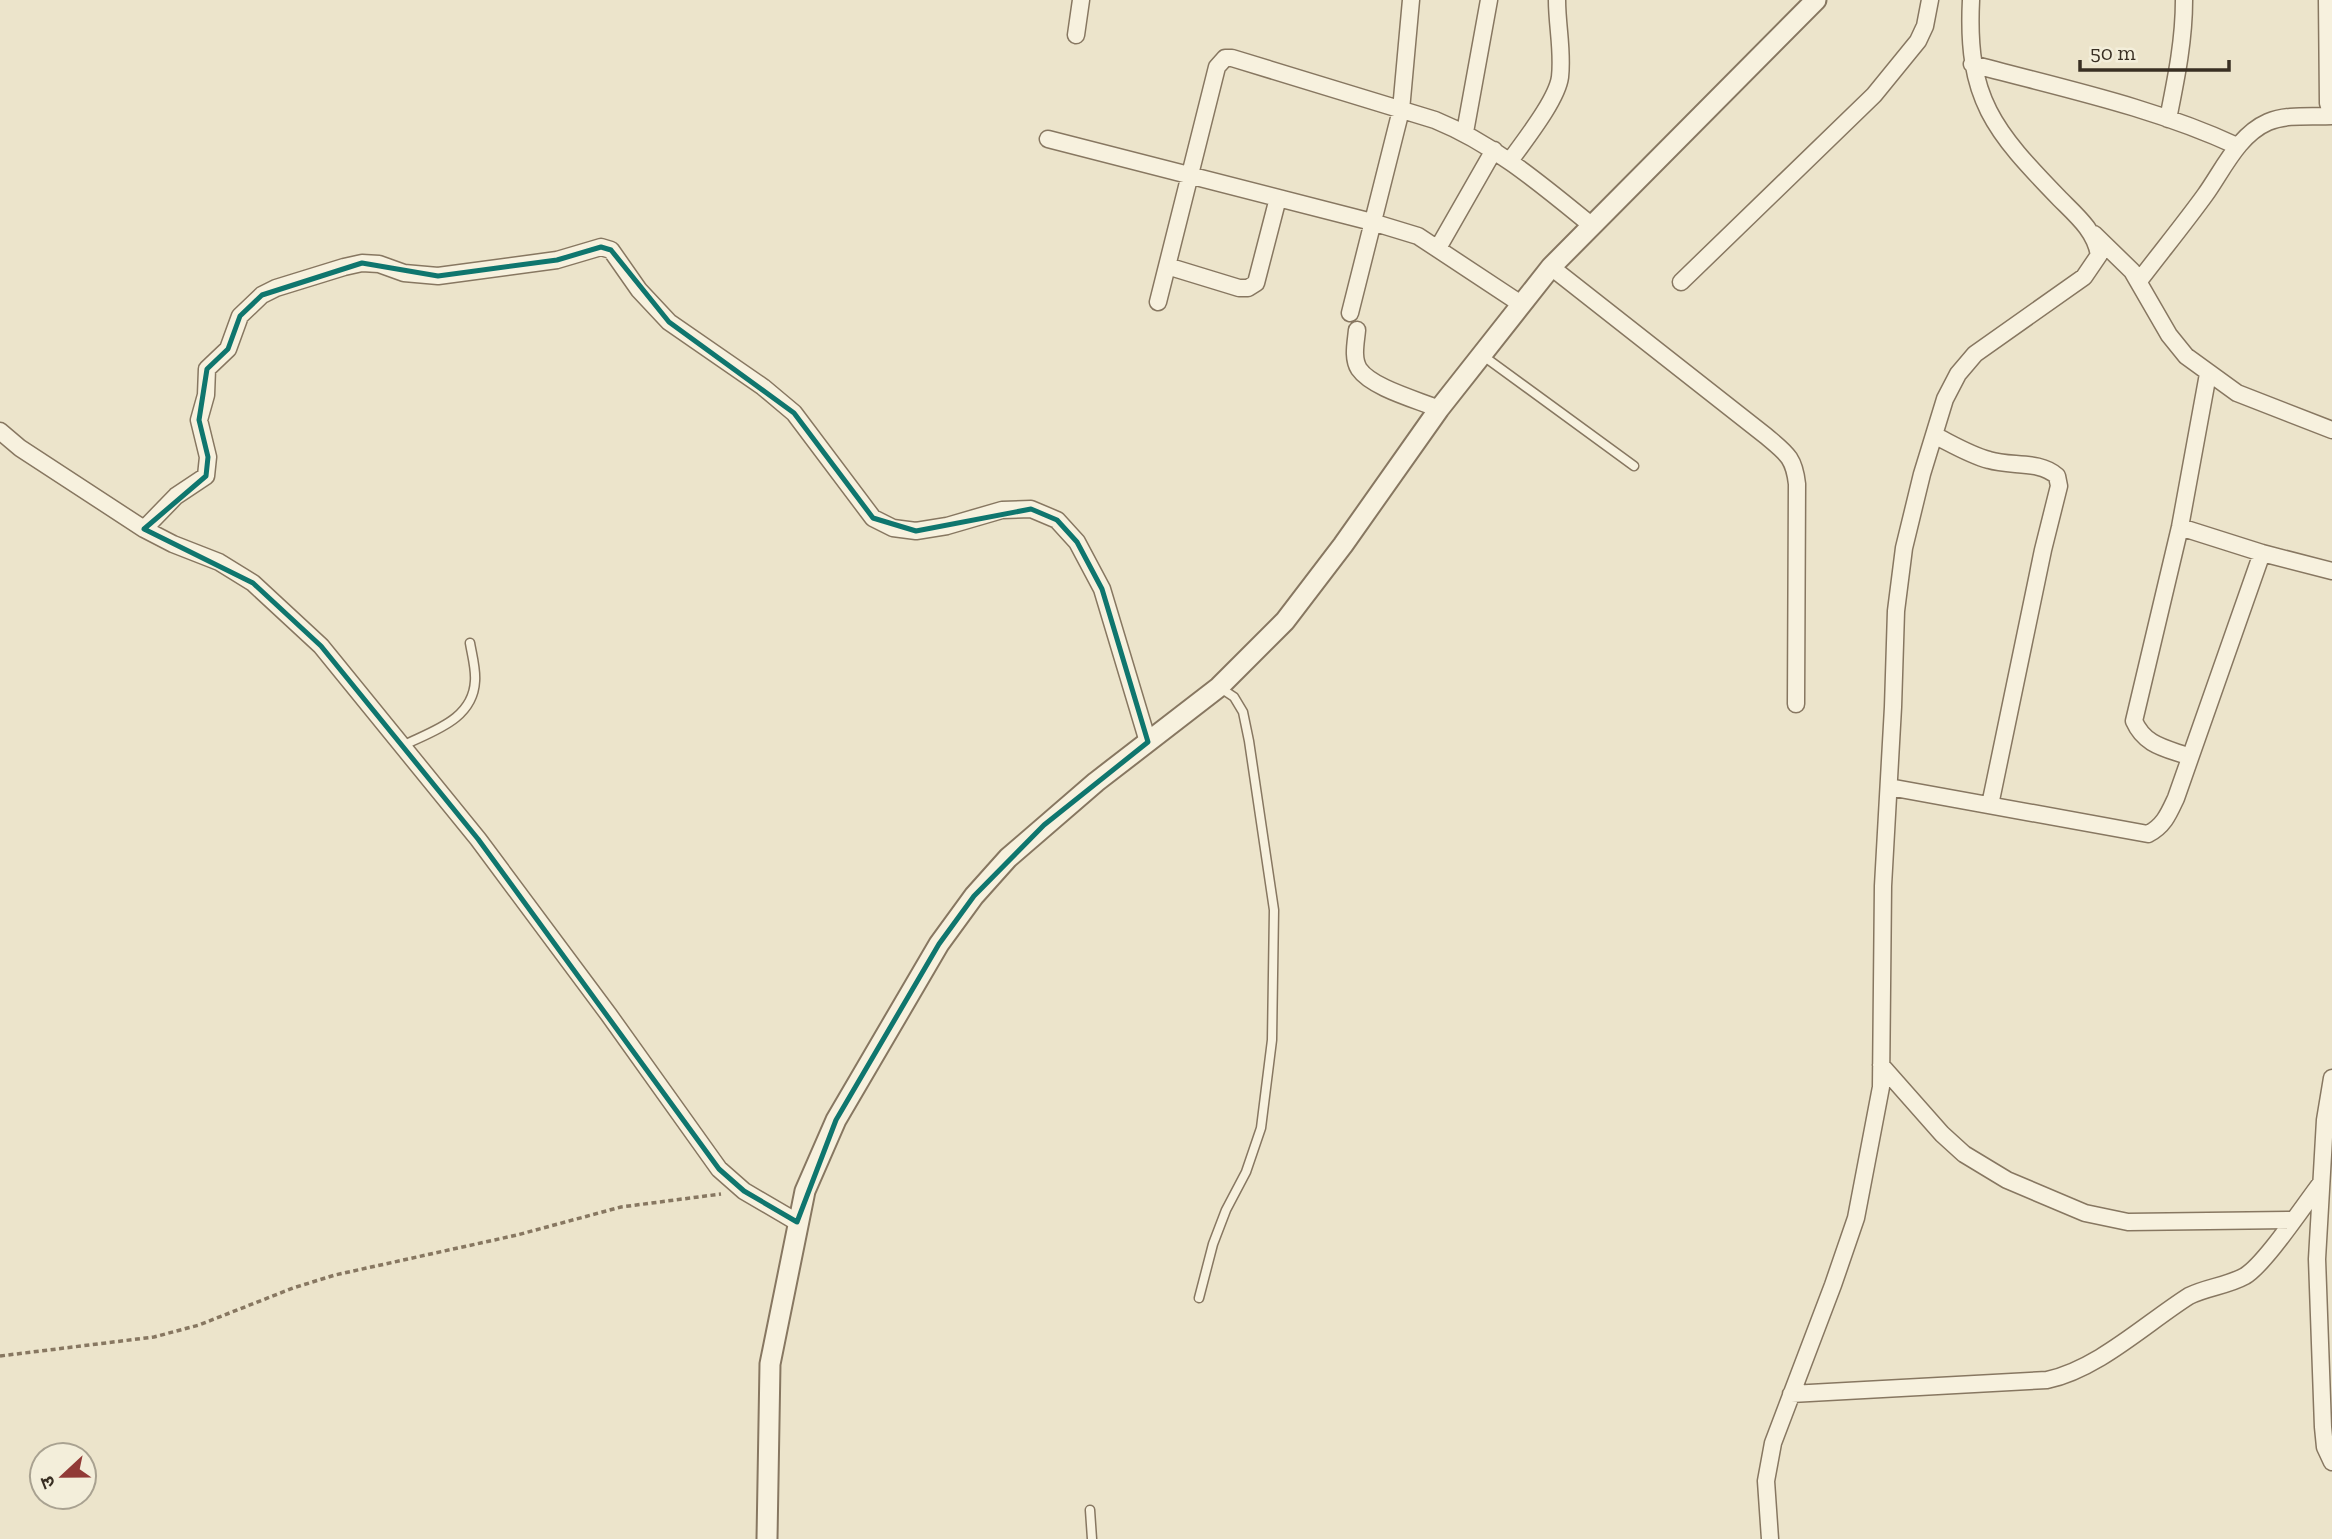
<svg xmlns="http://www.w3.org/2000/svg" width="2332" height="1539" font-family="'Zilla Slab','Noto Sans Devanagari',serif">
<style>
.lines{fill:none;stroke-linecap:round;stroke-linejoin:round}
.service-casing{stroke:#877761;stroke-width:11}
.minor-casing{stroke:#877761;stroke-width:19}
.tertiary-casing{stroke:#877761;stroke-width:23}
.path{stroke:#877761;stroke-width:3.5;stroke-dasharray:5 3.5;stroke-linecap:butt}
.service{stroke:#f7f1de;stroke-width:8}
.minor{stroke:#f7f1de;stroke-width:16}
.tertiary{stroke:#f7f1de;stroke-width:19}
.marked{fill:none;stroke:#0f766e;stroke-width:5;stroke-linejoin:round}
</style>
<rect width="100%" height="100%" fill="#ece4cb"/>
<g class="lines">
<!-- service casing -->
<g class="service-casing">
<path id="service" d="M 1482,355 L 1634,466
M 402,746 C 432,731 473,720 475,681 C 476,669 472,655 470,643
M 1199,1298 L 1213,1244 L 1226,1210 L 1246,1172 L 1261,1128 L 1272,1040 L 1274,910 L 1249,741 L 1243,712 L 1234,697 L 1219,687
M 1090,1510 L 1092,1539"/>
</g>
<!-- minor casing -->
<g class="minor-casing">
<path id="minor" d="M 2327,0 L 2328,103 L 2332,116
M 1076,35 L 1081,0
M 1972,64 C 2061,88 2153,107 2237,146
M 2168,119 C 2176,79 2184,41 2184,0
M 1465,132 L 1489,0
M 1048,139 L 1372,222 L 1418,236 L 1521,304
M 1510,161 C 1524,141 1557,100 1560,77 C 1563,51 1557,26 1557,0
M 2094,234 L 2132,271 L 2169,335 L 2186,356 L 2237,393 L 2332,430
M 1438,248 L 1494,150
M 1167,266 L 1239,288 L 1248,288 L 1256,283 L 1278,198
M 1551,267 L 1766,436 C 1786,453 1794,457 1797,484 L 1796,704
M 2139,281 C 2161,252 2184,224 2205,195 C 2223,170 2238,135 2268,122 C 2287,114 2311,117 2332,116
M 1681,282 L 1874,95 L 1918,41 L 1925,26 L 1930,0
M 1158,302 L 1217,67 L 1225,58 L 1232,58 L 1435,120 C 1494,144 1542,185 1591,225
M 1350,313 L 1401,110 L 1411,0
M 1357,330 C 1356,342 1352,358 1359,369 C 1372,388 1418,400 1439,409
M 0,431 L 20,448 L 144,529 L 173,544 L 219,562 L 253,583 L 321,646 L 478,839 L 609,1015 L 719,1169 L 744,1191 L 797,1222
M 1934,435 C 1952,444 1970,455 1989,460 C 2011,467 2039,460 2057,476 L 2059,486 L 2043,550 L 1990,805
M 2180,527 L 2262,553 L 2332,571
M 144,529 L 176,496 L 206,476 L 208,457 L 199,420 L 206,395 L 207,369 L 228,349 L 240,316 L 262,295 L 276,288 L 344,267 L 362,263 L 379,264 L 404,273 L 438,276 L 557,260 L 601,247 L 611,250 L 639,290 L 669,322 L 763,387 L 794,413 L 873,518 L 893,528 L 916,531 L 947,526 L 1002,510 L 1031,509 L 1057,520 L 1077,542 L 1102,589 L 1148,742
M 2190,757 C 2166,748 2145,746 2134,721 L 2180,527 L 2208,374
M 1889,787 L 2148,834 C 2164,826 2169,813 2176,798 L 2262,553
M 1881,1065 L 1942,1134 L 1964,1154 L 2007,1180 L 2085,1213 L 2128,1222 L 2293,1220
M 2332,1078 L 2325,1120 L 2317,1259 L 2323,1427 L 2325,1447 L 2332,1462
M 1791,1394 L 2047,1380 C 2098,1369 2145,1324 2189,1296 C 2207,1287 2227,1286 2245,1276 C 2265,1264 2304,1205 2321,1183
M 1770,1539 L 1766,1481 L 1773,1443 L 1833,1285 L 1856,1218 L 1881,1087 L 1883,886 L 1893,707 L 1896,611 L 1904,548 L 1922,474 L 1945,399 L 1958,374 L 1975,354 L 2084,277 L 2099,255 C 2095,231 2077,216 2060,199 C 1994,131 1966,99 1971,0"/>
</g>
<!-- tertiary casing -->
<g class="tertiary-casing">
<path id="tertiary" d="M 767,1539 L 770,1364 L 805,1191 L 836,1120 L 939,944 L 974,896 L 1008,858 L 1096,782 L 1219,687 L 1285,621 L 1343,545 L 1439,409 L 1551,267 L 1816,0"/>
</g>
<!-- path -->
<path class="path" d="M 0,1356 L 154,1337 L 199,1325 L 293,1288 L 335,1275 L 517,1235 L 621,1207 L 721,1194"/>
<!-- service -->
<use href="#service" class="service"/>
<!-- minor -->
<use href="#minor" class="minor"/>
<!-- tertiary -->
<use href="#tertiary" class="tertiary"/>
</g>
<!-- marked area -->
<path class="marked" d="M 601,247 L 611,250 L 669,322 L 794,413 L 873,518 L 916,531 L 1031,509 L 1057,520 L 1077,542 L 1102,589 L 1148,742 L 1044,825 L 974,896 L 939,944 L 836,1120 L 797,1222 L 744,1191 L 719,1169 L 478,839 L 321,646 L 253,583 L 144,529 L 206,476 L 208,457 L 199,420 L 207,369 L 228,349 L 240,316 L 262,295 L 362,263 L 438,276 L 557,260 Z"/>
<!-- north arrow -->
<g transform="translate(63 1476) rotate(248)"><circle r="33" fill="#f3eeda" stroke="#a9a291" stroke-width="2"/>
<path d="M0-5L12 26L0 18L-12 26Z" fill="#913a36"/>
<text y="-10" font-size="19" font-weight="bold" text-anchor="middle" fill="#392f23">उ</text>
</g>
<!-- scale -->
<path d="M2080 60v10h149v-10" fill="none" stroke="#392f23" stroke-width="3.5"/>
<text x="2090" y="60" font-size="21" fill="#392f23" stroke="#f3eeda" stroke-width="5" paint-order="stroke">50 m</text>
</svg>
